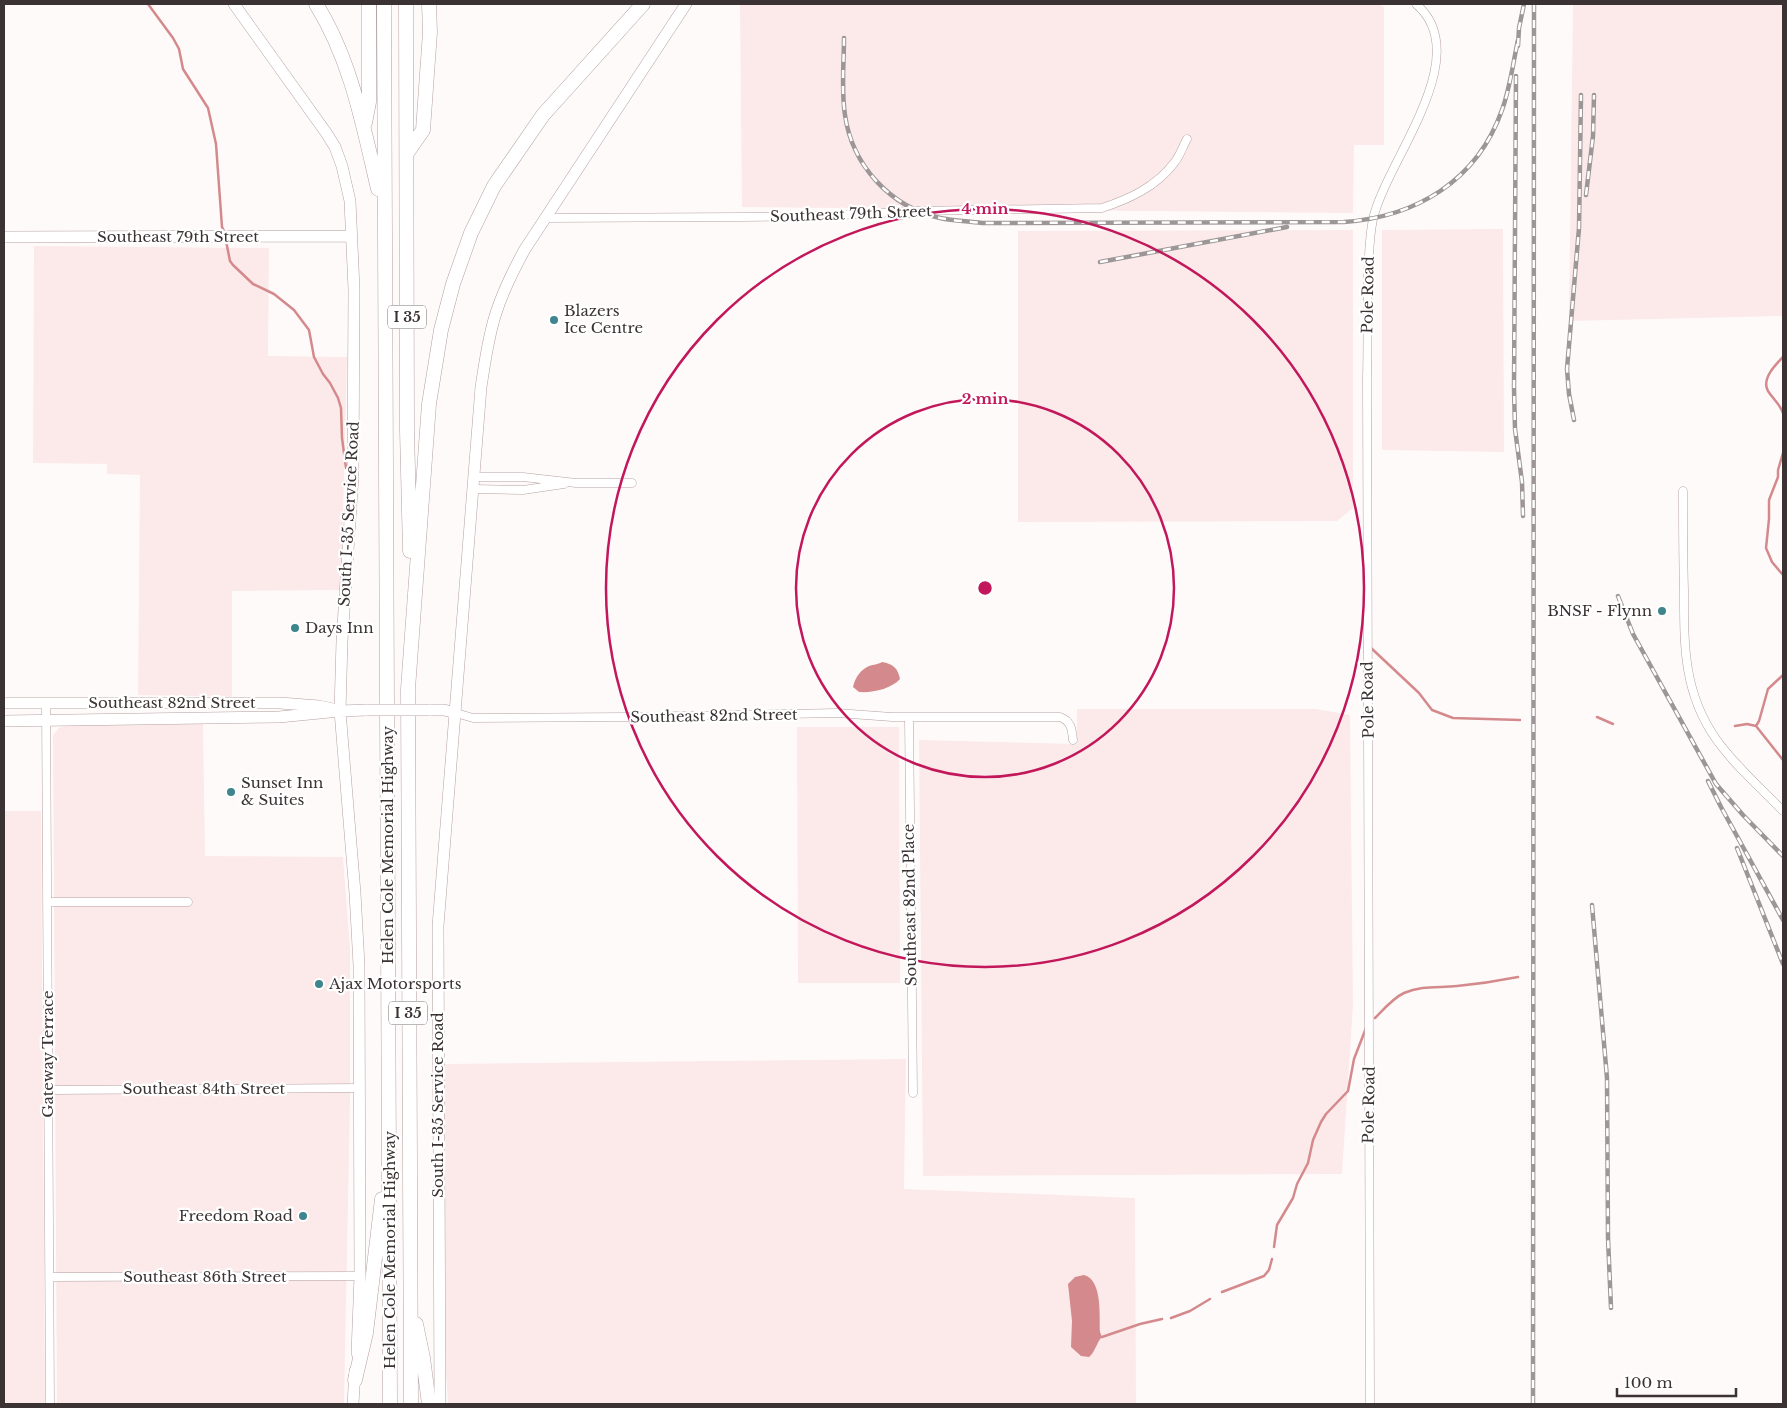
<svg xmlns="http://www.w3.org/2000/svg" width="1787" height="1408" font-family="'Libre Baskerville',serif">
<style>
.built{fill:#fceaea}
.water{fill:#d48a8c}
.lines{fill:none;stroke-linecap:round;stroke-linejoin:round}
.stream{stroke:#d48a8c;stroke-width:2.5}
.street-casing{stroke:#b5a0a1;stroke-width:9}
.secondary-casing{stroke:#b5a0a1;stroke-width:12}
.highway-casing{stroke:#b5a0a1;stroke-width:15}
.street{stroke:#fff;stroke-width:8}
.secondary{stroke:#fff;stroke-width:11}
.highway{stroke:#fff;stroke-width:14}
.rail-casing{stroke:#9d9696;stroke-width:4.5}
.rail{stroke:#fff;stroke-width:2.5;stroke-dasharray:8;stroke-linecap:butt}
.secondary-bridge-casing{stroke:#b5a0a1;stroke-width:12;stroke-linecap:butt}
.secondary-bridge{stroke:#fff;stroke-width:11}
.ring{fill:none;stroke:#c2185b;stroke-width:2.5}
.poi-dot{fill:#3e858d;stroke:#fff;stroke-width:2}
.labels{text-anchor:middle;stroke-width:4.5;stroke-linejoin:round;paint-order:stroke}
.shield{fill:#fff;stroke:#767070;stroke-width:1}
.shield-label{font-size:14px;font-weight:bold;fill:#3b3333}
.street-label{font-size:15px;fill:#3b3333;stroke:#fff}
.poi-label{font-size:15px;fill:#3b3333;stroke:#fff;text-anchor:start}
.centre{fill:#c2185b;stroke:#fff;stroke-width:2.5}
.ring-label{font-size:15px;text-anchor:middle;font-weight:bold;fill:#c2185b;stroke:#fff;stroke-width:4.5;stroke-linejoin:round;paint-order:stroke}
</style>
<rect width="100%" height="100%" fill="#fffafa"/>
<!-- built -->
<path class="built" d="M 740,4 L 1378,4 L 1384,7 L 1384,145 L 1354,145 L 1353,213 L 742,207 Z
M 1573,4 L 1783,4 L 1783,316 L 1569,321 Z
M 1503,229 L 1504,452 L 1382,450 L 1382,230 Z
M 1353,230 L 1353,508 L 1337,521 L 1018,522 L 1018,231 Z
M 34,246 L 269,248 L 268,356 L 347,357 L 341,590 L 232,591 L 232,697 L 138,695 L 140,475 L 107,474 L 107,464 L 33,463 Z
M 1077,709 L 1316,709 L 1350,715 L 1353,1005 L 1342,1174 L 923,1176 L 919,740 L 1077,744 Z
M 203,724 L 205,856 L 343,857 L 350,948 L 350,1103 L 344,1404 L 57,1404 L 53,735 L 59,728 L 68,725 Z
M 797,727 L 899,727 L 900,983 L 798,983 Z
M 4,811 L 41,811 L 45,1404 L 4,1404 Z
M 906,1059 L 904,1189 L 1135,1198 L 1136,1404 L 448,1404 L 446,1373 L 444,1064 Z"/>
<!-- water -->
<path class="water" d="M 882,662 C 893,664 898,668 900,679 C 891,689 873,693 859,692 L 853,687 C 855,678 860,670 869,666 C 874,664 877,665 882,662 Z
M 1084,1275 C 1103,1280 1099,1317 1100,1332 L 1102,1337 C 1096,1343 1096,1351 1089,1357 L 1081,1356 L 1071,1347 L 1072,1321 L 1068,1284 L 1075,1277 Z"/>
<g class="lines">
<!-- stream -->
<path class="stream" d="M 148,4 L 173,38 L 179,49 L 183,69 L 208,108 L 216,144 L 222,227 L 225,233
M 226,241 L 230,261 L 233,265 L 253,284 L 274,294 L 294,310 L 309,330 L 314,357 L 323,374 L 330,383 L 338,398 L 341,408 L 342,438 L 346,468
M 1783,357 C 1776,364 1761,379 1768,391 C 1773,399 1780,404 1783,413
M 1783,453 L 1778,470 L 1778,477 L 1769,500 L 1769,519 L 1766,548 L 1772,562 L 1783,575
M 1370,647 L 1419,693 L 1432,710 L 1453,718 L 1520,720
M 1597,717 L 1613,724
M 1735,726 L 1747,724 L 1756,726 L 1783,760
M 1756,726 L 1759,721 L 1768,689 L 1783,675
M 1375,1018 C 1383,1010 1393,998 1404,993 C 1422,985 1439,988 1457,986 C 1478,984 1498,981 1518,977
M 1274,1247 L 1277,1225 L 1293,1198 L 1297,1184 L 1308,1163 L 1313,1140 L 1321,1122 L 1326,1114 L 1348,1091 L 1354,1059 L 1366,1028
M 1222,1292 L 1264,1276 L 1269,1270 L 1272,1259
M 1171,1318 L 1190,1311 L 1210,1299
M 1102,1337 L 1140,1324 L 1162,1319"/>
<!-- street casing -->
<g class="street-casing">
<path id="street" d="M 545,218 L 742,217 L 822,216 L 917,211 L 1102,208 C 1129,199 1156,187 1174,163 C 1180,156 1183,146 1187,139
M 474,477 L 523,477 L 576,483 L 632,483
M 474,489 L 523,490 L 564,484
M 1683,491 C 1683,524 1683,557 1684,590 C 1684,644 1683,692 1716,739 C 1735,766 1761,788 1783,811
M 46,703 L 50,1404
M 456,713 L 473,718 L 628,717 L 837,713 L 892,717 L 1060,717 C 1071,721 1072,729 1073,740
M 909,717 L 913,1093
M 47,902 L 188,902
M 48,1090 L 360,1088
M 50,1277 L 360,1276
M 1370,1404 L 1367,378 C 1368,344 1367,310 1368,276 C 1369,257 1369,238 1373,219 C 1386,161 1477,56 1416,4"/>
</g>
<!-- secondary casing -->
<g class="secondary-casing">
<path id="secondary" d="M 234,4 L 327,134 L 335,147 L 342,166 L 350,201 L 354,289 L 353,475 L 342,641 L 340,711 L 355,893 L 359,965 L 360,1276 L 357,1353
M 4,237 L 352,236
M 4,703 L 280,703 L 319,706 L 333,709
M 429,710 L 444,710 L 456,713
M 4,721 L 279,717 L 340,711 L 367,710
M 353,1404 L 355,1371
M 440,1404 L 438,926 L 481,387 C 485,362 488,337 496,313 C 503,291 514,269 525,249 L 686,4"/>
</g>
<!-- highway casing -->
<g class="highway-casing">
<path id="highway" d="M 316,4 C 351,60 363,125 378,189
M 384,4 L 390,1404
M 406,4 L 407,430 L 410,551
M 365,123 L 369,102 L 369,4
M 407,153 L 423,130 L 430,32 L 429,4
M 416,1324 L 423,1358 L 429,1404
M 355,1380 L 366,1333 L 382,1199
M 411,1404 L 408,689 L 429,404 L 441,330 L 453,284 L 471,233 L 494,186 L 543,115 L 643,4"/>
</g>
<!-- street -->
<use href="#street" class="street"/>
<!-- secondary -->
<use href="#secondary" class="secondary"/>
<!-- highway -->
<use href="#highway" class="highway"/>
<!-- rail casing -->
<g class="rail-casing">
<path id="rail" d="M 844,38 C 844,63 841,89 845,115 C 852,165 890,207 940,218 C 954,221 968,221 982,223 L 1344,222 C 1416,217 1477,181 1502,110 C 1510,88 1513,63 1518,40
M 1518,46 L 1519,28 L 1524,4
M 1516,76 L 1514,388 L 1515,429 L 1522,482 L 1523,516
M 1586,195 L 1593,136 L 1594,95
M 1100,262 L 1287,227
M 1574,420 L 1569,394 L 1567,369 L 1579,228 L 1581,95
M 1618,596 L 1633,634 L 1716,784 L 1743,815 L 1783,856
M 1708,781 L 1721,807 L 1783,920
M 1737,848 L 1783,964
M 1592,905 L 1607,1078 L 1608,1238 L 1611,1308
M 1533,1404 L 1534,4"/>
</g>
<!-- rail -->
<use href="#rail" class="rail"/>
<!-- secondary-bridge casing -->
<g class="secondary-bridge-casing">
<path id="secondary-bridge" d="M 367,710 L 429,710"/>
</g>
<!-- secondary-bridge -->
<use href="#secondary-bridge" class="secondary-bridge"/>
</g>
<!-- distance rings -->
<g class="ring">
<circle cx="985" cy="588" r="189"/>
<circle cx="985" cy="588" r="379"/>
</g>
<!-- markers -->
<g class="poi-dot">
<circle cx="554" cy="320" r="5"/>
<circle cx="1662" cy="611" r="5"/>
<circle cx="295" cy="628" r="5"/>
<circle cx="231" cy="792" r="5"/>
<circle cx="319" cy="984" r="5"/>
<circle cx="303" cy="1216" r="5"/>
</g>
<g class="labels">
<!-- shield labels -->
<g class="shield">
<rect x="388" y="305.5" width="38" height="23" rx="4"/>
<rect x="389" y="1001.5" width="38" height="23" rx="4"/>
</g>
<g class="shield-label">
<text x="407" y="322">I 35</text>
<text x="408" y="1018">I 35</text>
</g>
<!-- street labels -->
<g class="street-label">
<text transform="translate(851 214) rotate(-2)" y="5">Southeast 79th Street</text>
<text x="178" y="242">Southeast 79th Street</text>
<text transform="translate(1368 295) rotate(-89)" y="5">Pole Road</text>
<text transform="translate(349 514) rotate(-87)" y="5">South I-35 Service Road</text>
<text transform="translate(1368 700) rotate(-91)" y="5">Pole Road</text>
<text x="172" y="708">Southeast 82nd Street</text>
<text transform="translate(714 716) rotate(-1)" y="5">Southeast 82nd Street</text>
<text transform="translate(388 845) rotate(-90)" y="5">Helen Cole Memorial Highway</text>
<text transform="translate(910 905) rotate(-91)" y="5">Southeast 82nd Place</text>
<text transform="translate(48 1054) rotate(-90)" y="5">Gateway Terrace</text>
<text x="204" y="1094">Southeast 84th Street</text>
<text transform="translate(438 1105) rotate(-90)" y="5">South I-35 Service Road</text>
<text transform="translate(1369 1105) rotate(-89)" y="5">Pole Road</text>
<text transform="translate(390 1250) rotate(-90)" y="5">Helen Cole Memorial Highway</text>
<text x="205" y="1282">Southeast 86th Street</text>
</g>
<!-- poi labels -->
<g class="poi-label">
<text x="564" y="316">Blazers<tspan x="564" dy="17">Ice Centre</tspan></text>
<text x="1652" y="616" text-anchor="end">BNSF - Flynn</text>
<text x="305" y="633">Days Inn</text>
<text x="241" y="788">Sunset Inn<tspan x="241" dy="17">&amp; Suites</tspan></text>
<text x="329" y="989">Ajax Motorsports</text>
<text x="293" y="1221" text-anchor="end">Freedom Road</text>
</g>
</g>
<circle cx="985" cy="588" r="8" class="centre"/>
<g class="ring-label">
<text x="985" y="214">4 min</text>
<text x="985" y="404">2 min</text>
</g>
<!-- border -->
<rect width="1787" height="1408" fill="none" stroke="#3b3333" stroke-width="10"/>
<!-- scale -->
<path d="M1617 1388v8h119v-8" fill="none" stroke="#3b3333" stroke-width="2.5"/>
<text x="1624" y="1388" font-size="15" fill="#3b3333" stroke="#ffffff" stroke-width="4" paint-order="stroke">100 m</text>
</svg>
